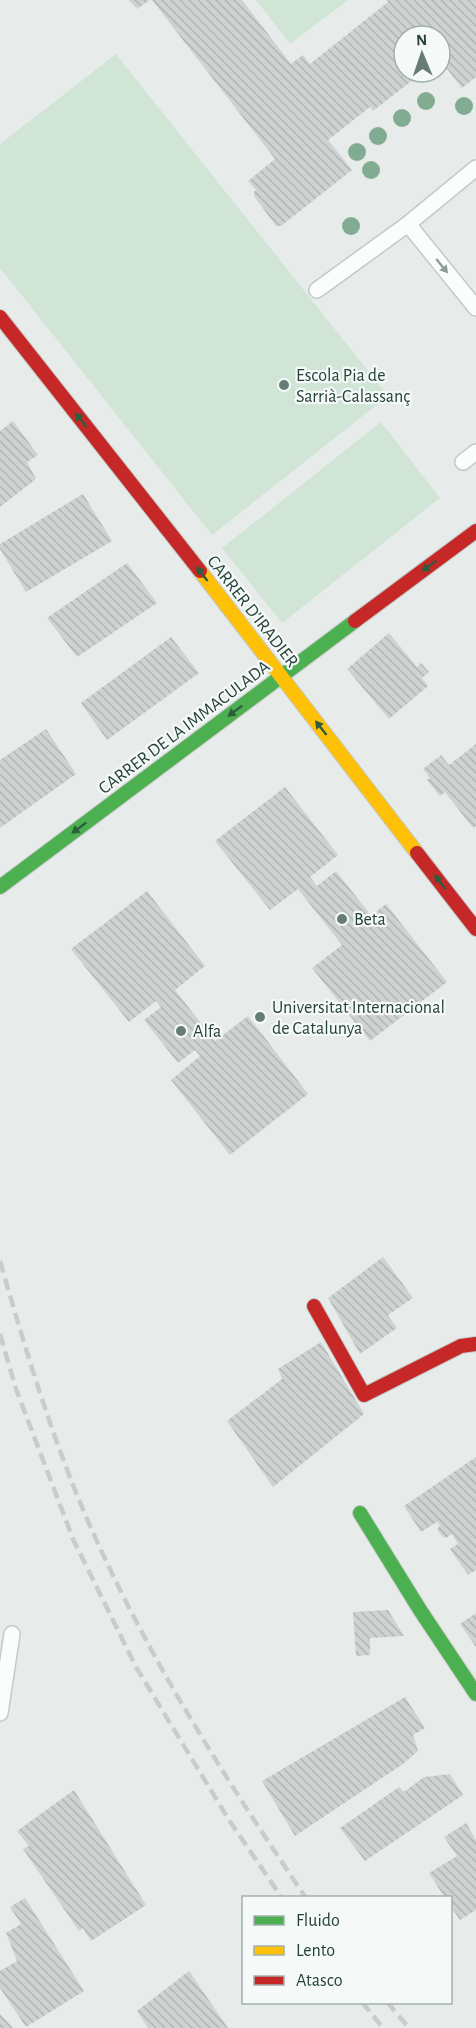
<svg xmlns="http://www.w3.org/2000/svg" width="476" height="2028" font-family="'Alegreya Sans',sans-serif">
<style>
.grass{fill:#d0e5d6}
.building{fill:url(#building-back-hatch)}
.lines{fill:none;stroke-linecap:round;stroke-linejoin:round}
.lane-casing{stroke:#c4c9c7;stroke-width:18}
.fast-casing{stroke:#c2cac7;stroke-width:16}
.slow-casing{stroke:#c2cac7;stroke-width:16}
.jam-casing{stroke:#c2cac7;stroke-width:16}
.lane{stroke:#fbfcfc;stroke-width:15}
.fast{stroke:#4caf50;stroke-width:14}
.slow{stroke:#ffc107;stroke-width:14}
.jam{stroke:#c62828;stroke-width:14}
.rail{stroke:#c8cccb;stroke-width:4.5;stroke-dasharray:12 6;stroke-linecap:butt}
.tree{fill:#81ac91}
.oneway{fill:#909e9a}
.oneway2{fill:#2e5c3e}
.poi-dot{fill:#687c76;stroke:#f5faf8;stroke-width:2}
.labels{text-anchor:middle;stroke-width:4.5;stroke-linejoin:round;paint-order:stroke}
.poi-label{font-size:18px;fill:#244038;stroke:#f5faf8;text-anchor:start}
.street-label{font-size:18px;fill:#244038;stroke:#f5faf8}
</style>
<defs>
<pattern id="building-back-hatch" width="6" height="6" patternUnits="userSpaceOnUse" patternTransform="scale(1.5)"><rect width="6" height="6" fill="#ced3d1"/><path d="M-1 5l2 2M0 0l6 6M5-1l2 2" fill="none" stroke="#b1b6b4"/></pattern>
</defs>
<rect width="100%" height="100%" fill="#e7ecea"/>
<!-- grass -->
<path class="grass" d="M 256,0 L 348,0 L 290,44 Z
M 116,54 L 388,396 L 212,535 L 0,268 L 0,144 Z
M 381,422 L 440,498 L 282,623 L 222,548 Z"/>
<!-- building -->
<path class="building" d="M 129,0 L 150,0 L 137,9 Z
M 152,0 L 242,0 L 291,64 L 303,55 L 310,64 L 388,2 L 387,0 L 476,0 L 476,77 L 462,88 L 440,60 L 440,36 L 404,36 L 404,72 L 423,72 L 373,111 L 370,107 L 328,140 L 352,170 L 281,226 L 276,226 L 254,196 L 254,192 L 256,190 L 248,181 L 275,159 Z
M 13,421 L 38,455 L 27,462 L 36,479 L 0,507 L 0,431 Z
M 83,494 L 112,541 L 26,592 L 0,549 L 0,544 Z
M 127,563 L 157,603 L 77,657 L 47,618 Z
M 389,633 L 417,667 L 421,663 L 429,672 L 422,678 L 428,686 L 389,719 L 347,669 Z
M 171,637 L 199,673 L 107,740 L 81,703 Z
M 46,729 L 76,774 L 0,828 L 0,760 Z
M 476,744 L 476,826 L 473,828 L 445,792 L 440,796 L 427,780 L 430,778 L 423,769 L 441,755 L 449,765 Z
M 285,787 L 338,855 L 310,877 L 317,886 L 336,871 L 369,913 L 356,924 L 358,926 L 386,904 L 447,982 L 370,1041 L 312,968 L 342,945 L 298,889 L 270,910 L 215,841 Z
M 147,891 L 205,966 L 175,990 L 215,1041 L 248,1016 L 308,1094 L 230,1155 L 171,1080 L 200,1056 L 195,1050 L 178,1063 L 144,1020 L 161,1007 L 156,1001 L 129,1022 L 71,949 Z
M 383,1257 L 413,1298 L 388,1315 L 397,1328 L 360,1354 L 328,1298 Z
M 321,1342 L 364,1414 L 273,1487 L 227,1421 L 282,1379 L 278,1369 Z
M 476,1457 L 476,1570 L 468,1575 L 450,1549 L 458,1544 L 452,1534 L 446,1538 L 443,1537 L 437,1530 L 440,1525 L 437,1522 L 421,1532 L 404,1506 Z
M 388,1610 L 404,1636 L 370,1638 L 370,1655 L 356,1656 L 353,1612 Z
M 476,1613 L 476,1647 L 460,1624 Z
M 405,1697 L 425,1728 L 413,1735 L 418,1751 L 403,1764 L 295,1836 L 262,1781 Z
M 450,1774 L 463,1795 L 365,1861 L 340,1828 L 399,1787 L 404,1792 L 424,1777 Z
M 74,1790 L 146,1905 L 91,1941 L 83,1928 L 79,1931 L 23,1849 L 29,1846 L 17,1831 Z
M 466,1823 L 476,1840 L 476,1910 L 460,1920 L 450,1906 L 450,1898 L 445,1898 L 429,1873 L 457,1856 L 444,1837 Z
M 25,1898 L 84,1991 L 26,2027 L 0,1988 L 0,1971 L 17,1961 L 6,1933 L 21,1924 L 10,1907 Z
M 189,1971 L 228,2028 L 148,2028 L 137,2011 Z
M 0,2014 L 13,2028 L 0,2028 Z"/>
<g class="lines">
<!-- lane casing -->
<g class="lane-casing">
<path id="lane" d="M 408,224 L 476,308
M 317,290 L 408,224 L 476,168
M 463,462 L 476,452
M 0,1713 L 12,1634"/>
</g>
<!-- fast casing -->
<g class="fast-casing">
<path id="fast" d="M 0,887 L 355,621
M 360,1513 L 420,1610 L 476,1694"/>
</g>
<!-- slow casing -->
<g class="slow-casing">
<path id="slow" d="M 200,571 L 417,853"/>
</g>
<!-- jam casing -->
<g class="jam-casing">
<path id="jam" d="M 0,317 L 200,571
M 355,621 L 476,531
M 417,853 L 476,929
M 314,1306 L 364,1395 L 461,1346 L 476,1344"/>
</g>
<!-- lane -->
<use href="#lane" class="lane"/>
<!-- fast -->
<use href="#fast" class="fast"/>
<!-- slow -->
<use href="#slow" class="slow"/>
<!-- jam -->
<use href="#jam" class="jam"/>
<!-- rail -->
<path class="rail" d="M 0,1261 C 26,1351 53,1442 91,1528 C 149,1659 226,1780 306,1898
M 0,1334 L 16,1389 L 73,1539 L 136,1667 L 229,1820 L 282,1898
M 362,2002 L 383,2028
M 387,2002 L 409,2028"/>
</g>
<!-- trees -->
<g class="tree">
<circle cx="426" cy="101" r="9"/>
<circle cx="464" cy="106" r="9"/>
<circle cx="402" cy="118" r="9"/>
<circle cx="378" cy="136" r="9"/>
<circle cx="357" cy="152" r="9"/>
<circle cx="371" cy="170" r="9"/>
<circle cx="351" cy="226" r="9"/>
</g>
<!-- one-way arrows -->
<defs><path id="oneway-solid" d="M-6-.8H1V-3.2L6.5 0L1 3.2V.8H-6Z" transform="scale(1.5)"/></defs>
<use class="oneway" href="#oneway-solid" transform="translate(442 266) rotate(51)"/>
<g class="oneway2">
<use href="#oneway-solid" transform="translate(81 420) rotate(-128)"/>
<use href="#oneway-solid" transform="translate(429 566) rotate(143)"/>
<use href="#oneway-solid" transform="translate(202 574) rotate(-128)"/>
<use href="#oneway-solid" transform="translate(235 711) rotate(143)"/>
<use href="#oneway-solid" transform="translate(321 728) rotate(-128)"/>
<use href="#oneway-solid" transform="translate(79 828) rotate(143)"/>
<use href="#oneway-solid" transform="translate(440 882) rotate(-128)"/>
</g>
<!-- markers -->
<g class="poi-dot">
<circle cx="284" cy="385" r="6"/>
<circle cx="342" cy="919" r="6"/>
<circle cx="260" cy="1017" r="6"/>
<circle cx="181" cy="1031" r="6"/>
</g>
<g class="labels">
<!-- poi labels -->
<g class="poi-label">
<text x="296" y="381">Escola Pia de<tspan x="296" dy="21">Sarrià-Calassanç</tspan></text>
<text x="354" y="925">Beta</text>
<text x="272" y="1013">Universitat Internacional<tspan x="272" dy="21">de Catalunya</tspan></text>
<text x="193" y="1037">Alfa</text>
</g>
<!-- street labels -->
<g class="street-label">
<text transform="translate(253 611) rotate(52)" y="6">CARRER D'IRADIER</text>
<text transform="translate(184 727) rotate(-37)" y="6">CARRER DE LA IMMACULADA</text>
</g>
</g>
<!-- legend -->
<rect x="242" y="1896" width="210" height="108" fill="#f5faf8" stroke="#a1b0ab" stroke-width="1.5"/>
<rect x="254" y="1916" width="30" height="9" fill="#4caf50" stroke="#a1b0ab" stroke-width="1.5"/>
<text x="296" y="1926" font-size="18" fill="#244038">Fluido</text>
<rect x="254" y="1946" width="30" height="9" fill="#ffc107" stroke="#a1b0ab" stroke-width="1.5"/>
<text x="296" y="1956" font-size="18" fill="#244038">Lento</text>
<rect x="254" y="1976" width="30" height="9" fill="#c62828" stroke="#a1b0ab" stroke-width="1.5"/>
<text x="296" y="1986" font-size="18" fill="#244038">Atasco</text>
<!-- north arrow -->
<g transform="translate(422 54) rotate(358)"><circle r="28" fill="#f5faf8" stroke="#a1b0ab" stroke-width="1.5"/>
<path d="M0-4.5L10 22L0 15L-10 22Z" fill="#687c76"/>
<text y="-9" font-size="16" font-weight="bold" text-anchor="middle" fill="#244038">N</text>
</g>
</svg>
